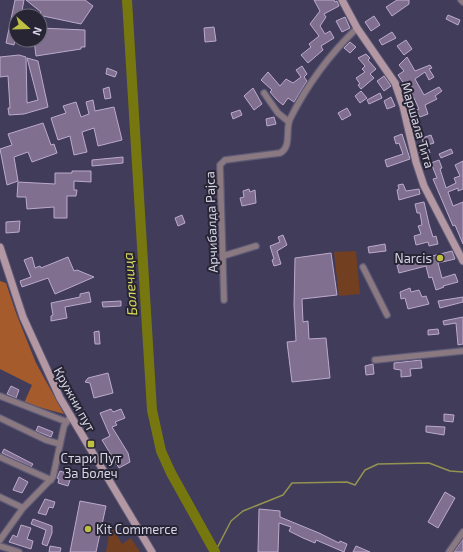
<svg xmlns="http://www.w3.org/2000/svg" width="463" height="552" font-family="'Exo 2',sans-serif">
<style>
.green{fill:#733f21}
.forest{fill:#a65b2c}
.lines{fill:none;stroke-linecap:round;stroke-linejoin:round}
.stream{stroke:#949350;stroke-width:1.5}
.river{stroke:#77770f;stroke-width:10}
.building{fill:#816f8f;stroke:#bcaacc}
.street-casing{stroke:#5e5a76;stroke-width:8}
.secondary-casing{stroke:#5e5a76;stroke-width:9}
.street{stroke:#8a7981;stroke-width:5.5}
.secondary{stroke:#b398a4;stroke-width:7}
.poi-dot{fill:#bebf42;stroke:#272533;stroke-width:1.5}
.labels{text-anchor:middle;stroke-width:4;stroke-linejoin:round;paint-order:stroke}
.street-label{font-size:13px;fill:#d6d4e7;stroke:#272533}
.poi-label{font-size:13px;fill:#d6d4e7;stroke:#272533;text-anchor:end}
.water-label{font-size:14px;font-style:italic;fill:#d7d85c;stroke:#272533}
</style>
<rect width="100%" height="100%" fill="#403c5a"/>
<!-- green -->
<path class="green" d="M 356,251 L 360,294 L 339,296 L 334,252 Z
M 113,528 L 122,544 L 131,538 L 140,552 L 106,552 L 110,529 Z"/>
<!-- forest -->
<path class="forest" d="M 0,281 L 6,283 L 16,313 L 36,363 L 64,414 L 24,403 L 32,385 L 0,369 Z"/>
<g class="lines">
<!-- stream -->
<path class="stream" d="M 215,552 L 231,521 L 243,511 L 283,495 L 292,483 L 347,482 L 355,485 L 365,470 L 378,464 L 429,463 L 450,471 L 463,472"/>
<!-- river -->
<path class="river" d="M 127,0 L 152,410 L 161,451 L 171,473 L 215,552"/>
</g>
<!-- building -->
<path class="building" d="M 15,0 L 24,0 L 21,16 L 16,16 L 16,36 L 14,45 L 6,43 Z
M 26,0 L 85,0 L 93,6 L 81,24 L 43,16 L 40,14 L 41,12 Z
M 314,0 L 334,0 L 335,2 L 337,1 L 339,6 L 324,14 L 326,17 L 320,26 L 325,34 L 330,31 L 334,38 L 321,46 L 323,50 L 308,63 L 301,55 L 311,47 L 309,44 L 319,36 L 310,24 L 320,11 Z
M 397,0 L 409,0 L 409,4 L 392,16 L 386,7 Z
M 448,15 L 460,20 L 458,25 L 446,19 Z
M 374,16 L 380,25 L 371,31 L 365,22 Z
M 345,17 L 350,28 L 342,32 L 336,21 Z
M 214,27 L 216,41 L 205,42 L 204,28 Z
M 40,28 L 85,30 L 85,47 L 81,47 L 81,49 L 36,56 L 34,40 L 40,40 Z
M 392,32 L 396,38 L 382,45 L 379,40 Z
M 406,40 L 412,49 L 404,55 L 397,46 Z
M 350,42 L 356,47 L 350,53 L 344,48 Z
M 366,54 L 370,58 L 368,60 L 376,69 L 370,74 L 374,78 L 361,89 L 358,85 L 360,84 L 356,78 L 365,72 L 362,69 L 365,66 L 358,58 Z
M 19,55 L 26,57 L 27,103 L 38,100 L 27,58 L 38,61 L 48,107 L 24,114 L 9,115 L 8,108 L 10,108 L 8,76 L 0,77 L 0,57 Z
M 407,57 L 415,71 L 430,65 L 432,68 L 429,69 L 434,77 L 429,80 L 425,72 L 415,79 L 424,95 L 439,87 L 442,91 L 435,96 L 437,99 L 425,105 L 428,114 L 420,117 L 416,110 L 419,109 L 412,94 L 413,88 L 408,81 L 404,84 L 398,75 L 404,71 L 399,65 Z
M 302,66 L 307,74 L 304,77 L 307,81 L 294,102 L 288,98 L 283,105 L 277,100 L 270,92 L 272,90 L 261,80 L 268,72 L 280,86 L 286,79 L 293,83 L 301,77 L 296,70 Z
M 107,68 L 117,72 L 115,77 L 106,74 Z
M 384,76 L 391,86 L 384,91 L 377,81 Z
M 109,87 L 111,98 L 105,99 L 103,89 Z
M 253,88 L 262,104 L 254,110 L 244,96 Z
M 361,91 L 367,98 L 360,103 L 355,96 Z
M 380,93 L 382,98 L 369,104 L 367,100 Z
M 391,97 L 395,106 L 387,109 L 384,101 Z
M 93,100 L 95,111 L 114,107 L 122,140 L 98,146 L 94,128 L 82,132 L 87,152 L 74,155 L 70,136 L 58,140 L 51,118 L 66,113 L 63,106 L 76,102 L 81,117 L 89,114 L 86,102 Z
M 347,108 L 351,115 L 342,120 L 338,113 Z
M 240,110 L 242,115 L 233,119 L 231,113 Z
M 274,117 L 276,124 L 267,126 L 266,119 Z
M 43,123 L 51,145 L 54,144 L 57,153 L 32,162 L 28,152 L 14,157 L 18,181 L 7,185 L 0,149 L 12,145 L 8,134 Z
M 402,134 L 410,159 L 387,167 L 385,160 L 403,154 L 399,143 L 396,144 L 394,137 Z
M 431,135 L 434,143 L 424,146 L 422,138 Z
M 428,147 L 430,153 L 422,157 L 419,151 Z
M 451,149 L 453,153 L 441,158 L 439,154 Z
M 123,157 L 123,163 L 92,166 L 92,160 Z
M 439,160 L 442,168 L 440,169 L 446,188 L 456,183 L 454,178 L 460,176 L 455,165 L 463,161 L 463,189 L 458,191 L 458,188 L 448,192 L 453,206 L 463,202 L 463,244 L 455,225 L 453,226 L 433,179 L 437,178 L 431,163 Z
M 72,171 L 91,171 L 91,182 L 74,181 L 74,190 L 77,190 L 76,196 L 67,196 L 67,218 L 54,218 L 54,207 L 27,209 L 26,197 L 17,197 L 18,182 L 55,184 L 55,173 L 72,173 Z
M 403,184 L 406,191 L 419,189 L 420,194 L 399,200 L 397,190 L 399,189 L 398,185 Z
M 249,189 L 250,192 L 255,190 L 256,203 L 242,206 L 240,198 L 244,197 L 243,191 Z
M 424,202 L 429,224 L 433,237 L 436,236 L 438,244 L 429,246 L 428,242 L 416,245 L 414,236 L 421,234 L 418,226 L 422,225 L 420,213 L 417,213 L 415,204 Z
M 182,215 L 185,223 L 178,226 L 175,218 Z
M 20,221 L 19,232 L 6,233 L 6,222 Z
M 283,235 L 287,245 L 277,251 L 281,264 L 274,266 L 272,260 L 274,259 L 270,246 L 280,242 L 278,237 Z
M 385,244 L 386,251 L 369,253 L 368,247 Z
M 452,251 L 455,259 L 438,263 L 442,278 L 455,274 L 458,282 L 443,286 L 444,287 L 436,290 L 432,277 L 429,278 L 426,266 L 399,273 L 397,265 Z
M 331,253 L 337,295 L 302,299 L 303,322 L 308,321 L 309,339 L 326,338 L 330,378 L 292,382 L 287,342 L 296,341 L 294,305 L 295,258 Z
M 32,257 L 35,268 L 40,266 L 41,268 L 68,257 L 74,271 L 77,270 L 94,277 L 55,294 L 48,278 L 22,287 L 20,281 L 31,277 L 24,260 Z
M 410,288 L 411,292 L 419,290 L 422,297 L 426,296 L 429,304 L 408,309 L 405,298 L 401,299 L 400,292 Z
M 89,292 L 91,302 L 65,307 L 67,318 L 51,321 L 51,316 L 53,315 L 51,303 L 80,297 L 80,294 Z
M 463,297 L 463,302 L 440,308 L 438,301 Z
M 121,301 L 121,306 L 103,307 L 102,302 Z
M 463,317 L 463,344 L 458,345 L 456,323 L 444,325 L 443,321 Z
M 438,329 L 439,334 L 428,335 L 428,330 Z
M 99,331 L 100,344 L 95,344 L 94,332 Z
M 421,360 L 422,368 L 410,369 L 411,376 L 401,377 L 401,370 L 394,369 L 394,363 Z
M 373,364 L 374,374 L 366,375 L 365,366 Z
M 108,373 L 113,393 L 94,398 L 90,383 L 85,382 L 88,378 Z
M 11,386 L 19,390 L 16,398 L 7,394 Z
M 111,409 L 113,412 L 121,409 L 125,418 L 115,422 L 117,425 L 112,427 L 128,453 L 130,462 L 119,468 L 102,440 L 110,436 L 100,413 Z
M 444,414 L 454,415 L 453,422 L 444,421 Z
M 38,426 L 53,432 L 51,437 L 36,431 Z
M 426,426 L 445,427 L 444,435 L 426,432 Z
M 4,449 L 33,464 L 31,467 L 2,453 Z
M 60,471 L 66,473 L 64,478 L 70,480 L 68,486 L 58,483 L 59,479 L 57,478 Z
M 19,477 L 28,482 L 22,493 L 13,490 Z
M 445,492 L 455,498 L 438,528 L 428,522 Z
M 45,499 L 55,502 L 53,508 L 49,507 L 46,515 L 38,513 Z
M 80,501 L 106,506 L 96,552 L 70,552 Z
M 259,509 L 280,511 L 280,517 L 319,533 L 339,543 L 340,541 L 347,544 L 344,552 L 316,540 L 315,543 L 303,538 L 289,531 L 291,527 L 279,523 L 278,552 L 258,552 Z
M 33,519 L 52,526 L 52,533 L 47,546 L 42,544 L 46,530 L 31,524 Z
M 21,525 L 31,528 L 27,539 L 33,541 L 31,549 L 9,542 L 13,535 L 17,537 Z
M 463,539 L 463,552 L 454,552 Z
M 50,546 L 61,548 L 60,552 L 49,552 Z
M 356,546 L 370,552 L 353,552 Z"/>
<g class="lines">
<!-- street casing -->
<g class="street-casing">
<path id="street" d="M 461,0 L 463,2
M 264,93 L 278,113 L 289,122
M 223,256 L 256,246
M 363,267 L 387,315
M 224,300 L 220,165 L 225,160 L 280,153 C 292,147 285,130 290,119 C 307,85 330,54 357,28
M 375,360 L 463,351
M 0,396 L 67,422
M 0,418 L 46,440 L 60,444
M 0,457 L 51,480
M 0,497 L 23,508
M 0,540 L 23,508 L 53,477 L 64,426 L 70,417
M 0,546 L 19,552
M 449,552 L 463,532"/>
</g>
<!-- secondary casing -->
<g class="secondary-casing">
<path id="secondary" d="M 342,0 L 357,28 L 395,83 L 403,106 L 416,162 L 424,186 L 463,261
M 0,247 L 23,317 L 60,398 L 152,552"/>
</g>
<!-- street -->
<use href="#street" class="street"/>
<!-- secondary -->
<use href="#secondary" class="secondary"/>
</g>
<!-- markers -->
<g class="poi-dot">
<circle cx="440" cy="258" r="4"/>
<rect x="87" y="440" width="8" height="8" rx="2"/>
<circle cx="88" cy="529" r="4"/>
</g>
<g class="labels">
<!-- street labels -->
<g class="street-label">
<text transform="translate(418 125) rotate(74)" y="5">Маршала Тита</text>
<text transform="translate(211 222) rotate(-92)" y="5">Арчибалда Рајса</text>
<text transform="translate(75 399) rotate(61)" y="5">Кружни пут</text>
</g>
<!-- poi labels -->
<g class="poi-label">
<text x="432" y="263">Narcis</text>
<text x="91" y="463" text-anchor="middle">Стари Пут<tspan x="91" dy="15">За Болеч</tspan></text>
<text x="96" y="534" text-anchor="start">Kit Commerce</text>
</g>
<!-- water labels -->
<g class="water-label">
<text transform="translate(130 284) rotate(-94)" y="5">Болечица</text>
</g>
</g>
<!-- north arrow -->
<g transform="translate(28 28) rotate(110)"><circle r="19" fill="#272533" stroke="#6d6b7b"/>
<path d="M0-3L7 15L0 10L-7 15Z" fill="#bebf42"/>
<text y="-6" font-size="11" font-weight="bold" text-anchor="middle" fill="#d6d4e7">N</text>
</g>
</svg>
